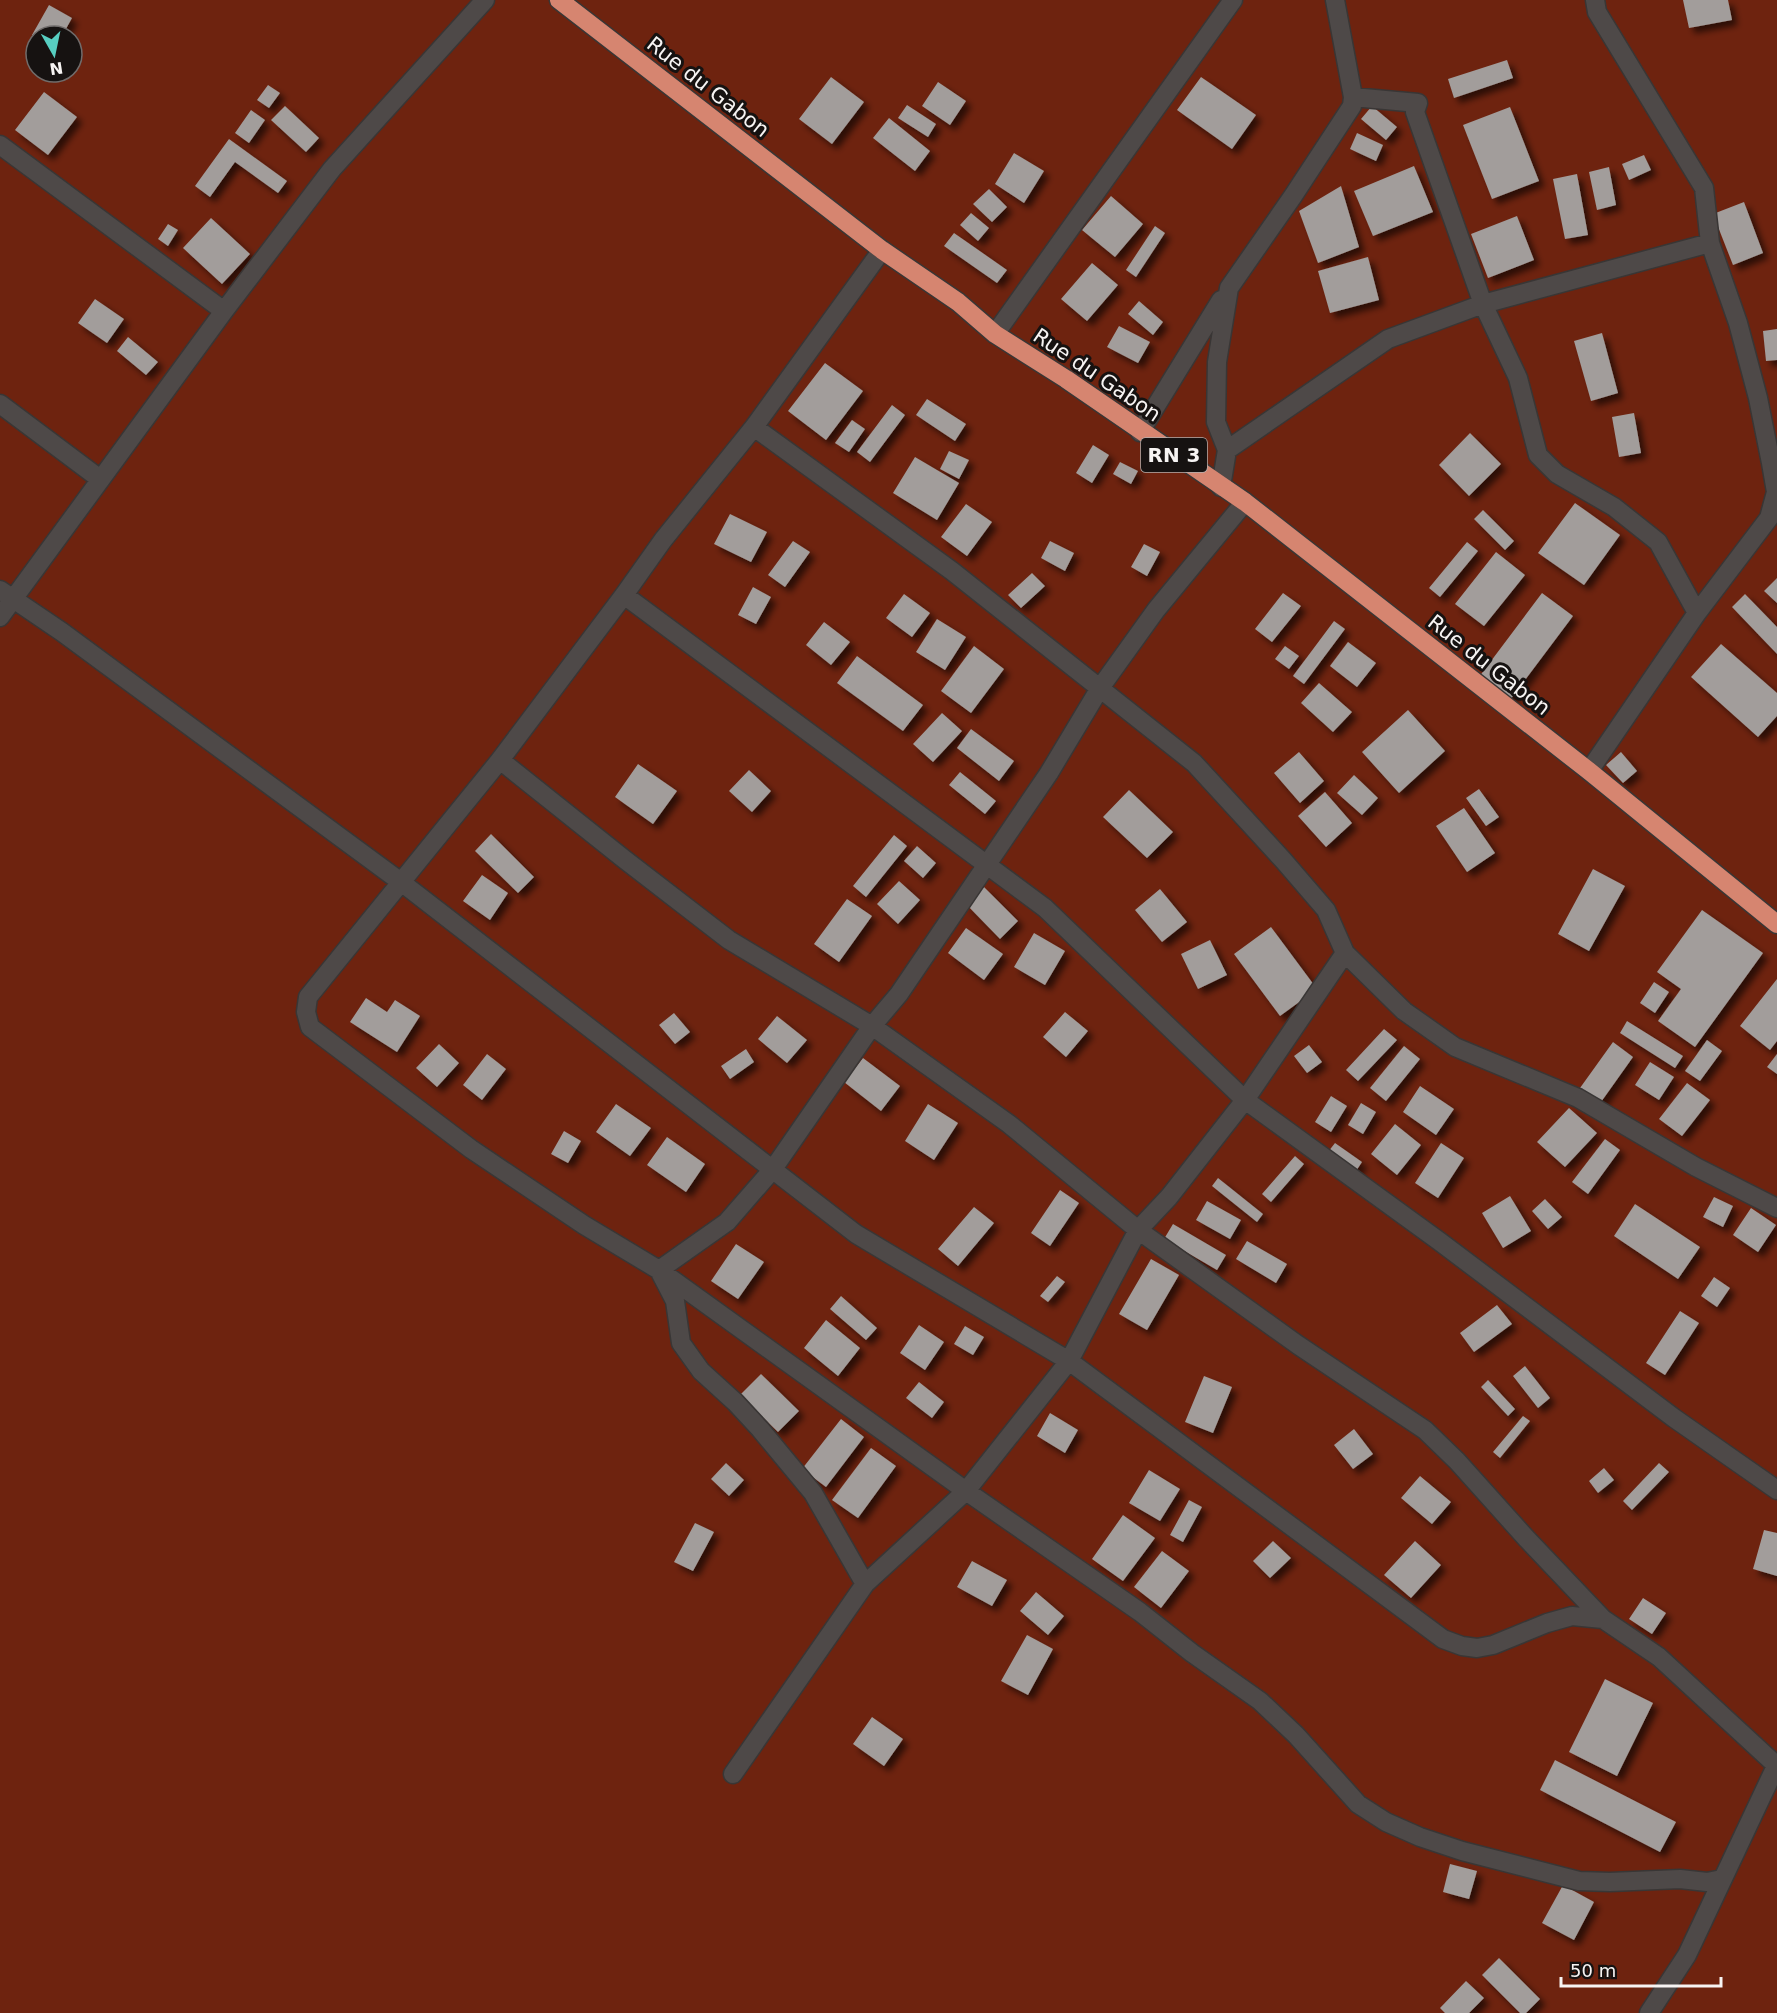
<svg xmlns="http://www.w3.org/2000/svg" width="1777" height="2013" font-family="'DejaVu Sans',sans-serif">
<style>
.green{fill:#6e230f;fill-rule:evenodd}
.building{fill:#a29d9b;filter:url(#shadow)}
.lines{fill:none;stroke-linecap:round;stroke-linejoin:round}
.minor-casing{stroke:#393635;stroke-width:21}
.trunk-casing{stroke:#393635;stroke-width:21}
.minor{stroke:#4e4948;stroke-width:18}
.trunk{stroke:#d68570;stroke-width:18}
.labels{text-anchor:middle;stroke-width:6;stroke-linejoin:round;paint-order:stroke}
.shield{fill:#161211;stroke:#b4b0af;stroke-width:1.5}
.shield-label{font-size:20px;font-weight:bold;fill:#f7f4f3}
.street-label{font-size:21px;fill:#f7f4f3;stroke:#161211}
</style>
<defs>
<filter id="shadow"><feDropShadow dx="5.5" dy="5.5" stdDeviation="3" flood-color="#0009"/></filter>
</defs>
<rect width="100%" height="100%" fill="#201b1a"/>
<!-- green -->
<path class="green" d="M 0,0 L 1777,0 L 1777,2013 L 0,2013 ZM 36,36 L 72,36 L 72,72 L 36,72 Z"/>
<!-- building -->
<path class="building" d="M 1683,0 L 1728,0 L 1732,20 L 1689,28 Z
M 49,5 L 72,18 L 62,36 L 36,37 L 32,35 Z
M 1507,60 L 1513,78 L 1454,98 L 1448,79 Z
M 831,77 L 864,102 L 832,144 L 799,119 Z
M 1201,77 L 1256,115 L 1232,149 L 1177,110 Z
M 938,82 L 966,101 L 950,125 L 922,106 Z
M 268,85 L 280,93 L 269,108 L 257,100 Z
M 44,92 L 77,117 L 48,155 L 15,130 Z
M 907,105 L 936,124 L 928,137 L 898,118 Z
M 285,106 L 319,138 L 306,152 L 271,120 Z
M 1372,106 L 1397,127 L 1386,140 L 1361,119 Z
M 1510,107 L 1539,181 L 1492,199 L 1463,125 Z
M 251,110 L 265,120 L 249,143 L 235,133 Z
M 889,118 L 930,151 L 915,171 L 873,138 Z
M 1357,133 L 1383,145 L 1376,161 L 1350,149 Z
M 229,139 L 287,181 L 278,193 L 235,162 L 210,197 L 195,186 Z
M 1014,153 L 1044,171 L 1024,203 L 995,184 Z
M 1644,155 L 1651,170 L 1629,180 L 1622,164 Z
M 1414,166 L 1433,212 L 1373,236 L 1354,191 Z
M 1609,167 L 1616,205 L 1597,210 L 1589,172 Z
M 1577,174 L 1588,235 L 1565,239 L 1553,179 Z
M 1341,186 L 1359,247 L 1318,263 L 1299,211 Z
M 989,189 L 1007,207 L 992,222 L 973,204 Z
M 1111,196 L 1143,224 L 1115,257 L 1082,230 Z
M 1744,202 L 1763,253 L 1733,265 L 1713,214 Z
M 971,213 L 989,228 L 978,241 L 960,225 Z
M 1517,216 L 1534,260 L 1488,278 L 1471,234 Z
M 211,218 L 250,254 L 222,284 L 183,248 Z
M 168,224 L 178,230 L 168,246 L 158,239 Z
M 1155,226 L 1165,233 L 1136,277 L 1126,270 Z
M 954,233 L 1007,270 L 997,283 L 944,246 Z
M 1368,257 L 1379,300 L 1330,313 L 1318,271 Z
M 1092,263 L 1118,285 L 1087,321 L 1061,299 Z
M 95,299 L 124,319 L 107,343 L 78,323 Z
M 1139,301 L 1163,322 L 1153,335 L 1128,314 Z
M 1119,326 L 1150,342 L 1138,363 L 1107,347 Z
M 1777,329 L 1777,360 L 1766,361 L 1763,331 Z
M 1602,333 L 1618,393 L 1591,401 L 1574,341 Z
M 128,337 L 158,362 L 146,375 L 117,351 Z
M 825,363 L 863,391 L 826,440 L 788,411 Z
M 927,399 L 966,424 L 955,441 L 916,415 Z
M 892,405 L 905,415 L 870,462 L 857,452 Z
M 1634,413 L 1641,453 L 1619,457 L 1612,417 Z
M 852,420 L 865,429 L 849,452 L 835,443 Z
M 1470,433 L 1501,464 L 1469,496 L 1439,465 Z
M 1093,445 L 1109,455 L 1092,483 L 1076,473 Z
M 949,451 L 969,460 L 959,479 L 940,469 Z
M 915,457 L 959,483 L 937,520 L 893,493 Z
M 1120,462 L 1138,471 L 1131,484 L 1113,474 Z
M 1575,503 L 1620,535 L 1584,585 L 1538,553 Z
M 966,504 L 992,522 L 967,556 L 941,537 Z
M 1483,510 L 1514,541 L 1505,550 L 1474,519 Z
M 730,514 L 767,532 L 751,562 L 714,544 Z
M 793,541 L 810,552 L 785,587 L 768,575 Z
M 1050,541 L 1074,553 L 1065,571 L 1041,558 Z
M 1467,542 L 1478,551 L 1440,597 L 1429,588 Z
M 1144,544 L 1160,552 L 1147,576 L 1131,567 Z
M 1496,552 L 1525,575 L 1484,626 L 1455,604 Z
M 1032,573 L 1045,586 L 1021,608 L 1008,595 Z
M 1777,578 L 1777,603 L 1764,591 Z
M 753,587 L 771,597 L 756,624 L 738,615 Z
M 1283,593 L 1301,606 L 1272,642 L 1255,629 Z
M 1542,593 L 1573,616 L 1510,700 L 1479,677 Z
M 904,594 L 930,613 L 912,637 L 886,618 Z
M 1745,594 L 1777,627 L 1777,654 L 1732,607 Z
M 937,619 L 966,637 L 945,670 L 916,652 Z
M 1334,621 L 1345,629 L 1304,684 L 1293,676 Z
M 824,622 L 850,642 L 831,665 L 806,645 Z
M 1348,642 L 1376,663 L 1357,687 L 1330,666 Z
M 1721,644 L 1777,693 L 1777,716 L 1758,737 L 1691,677 Z
M 974,646 L 1004,669 L 971,713 L 941,691 Z
M 1285,646 L 1299,656 L 1289,669 L 1275,659 Z
M 857,656 L 923,705 L 903,731 L 837,683 Z
M 1319,683 L 1352,712 L 1333,732 L 1301,703 Z
M 1408,710 L 1445,751 L 1399,793 L 1362,752 Z
M 942,713 L 962,731 L 933,762 L 913,744 Z
M 971,729 L 1014,761 L 999,781 L 957,748 Z
M 1299,752 L 1324,781 L 1300,803 L 1274,773 Z
M 1621,752 L 1637,771 L 1623,783 L 1606,765 Z
M 638,764 L 677,791 L 653,824 L 615,797 Z
M 749,770 L 771,791 L 752,812 L 729,791 Z
M 960,772 L 996,801 L 985,814 L 949,785 Z
M 1354,775 L 1378,798 L 1362,815 L 1337,793 Z
M 1479,789 L 1499,817 L 1486,826 L 1466,798 Z
M 1129,790 L 1173,832 L 1147,858 L 1103,817 Z
M 1325,792 L 1352,823 L 1326,847 L 1298,816 Z
M 1464,808 L 1495,853 L 1467,872 L 1436,826 Z
M 491,834 L 534,877 L 518,893 L 475,851 Z
M 894,835 L 907,846 L 866,897 L 853,886 Z
M 917,846 L 936,863 L 923,878 L 904,861 Z
M 1593,869 L 1625,886 L 1589,951 L 1558,934 Z
M 482,875 L 508,893 L 490,920 L 463,901 Z
M 899,881 L 920,900 L 898,924 L 877,904 Z
M 984,887 L 1018,921 L 1000,939 L 966,904 Z
M 1160,889 L 1187,922 L 1162,942 L 1135,910 Z
M 847,899 L 872,916 L 839,962 L 814,944 Z
M 1702,910 L 1763,953 L 1695,1047 L 1658,1021 L 1681,989 L 1657,972 Z
M 1271,927 L 1317,989 L 1280,1016 L 1234,954 Z
M 966,928 L 1003,954 L 984,980 L 948,953 Z
M 1034,933 L 1065,951 L 1045,985 L 1014,967 Z
M 1210,940 L 1227,975 L 1198,989 L 1181,954 Z
M 1777,979 L 1777,1041 L 1770,1050 L 1740,1026 Z
M 1654,982 L 1669,992 L 1655,1013 L 1640,1003 Z
M 366,998 L 387,1012 L 395,1000 L 420,1016 L 397,1052 L 350,1022 Z
M 1065,1012 L 1088,1031 L 1066,1057 L 1043,1037 Z
M 674,1013 L 690,1032 L 675,1044 L 659,1025 Z
M 777,1016 L 807,1040 L 787,1063 L 758,1039 Z
M 1627,1021 L 1683,1056 L 1675,1068 L 1620,1033 Z
M 1384,1029 L 1397,1040 L 1358,1081 L 1346,1070 Z
M 1707,1040 L 1722,1051 L 1700,1081 L 1685,1071 Z
M 1613,1042 L 1633,1057 L 1601,1102 L 1580,1088 Z
M 439,1044 L 459,1063 L 437,1087 L 416,1068 Z
M 1309,1045 L 1322,1062 L 1307,1073 L 1294,1056 Z
M 1404,1046 L 1420,1059 L 1386,1101 L 1370,1088 Z
M 746,1049 L 754,1062 L 730,1079 L 721,1066 Z
M 487,1054 L 506,1069 L 482,1100 L 463,1085 Z
M 1777,1054 L 1777,1074 L 1767,1067 Z
M 863,1058 L 900,1086 L 881,1111 L 844,1082 Z
M 1650,1062 L 1674,1077 L 1659,1100 L 1635,1085 Z
M 1687,1083 L 1710,1100 L 1682,1136 L 1659,1119 Z
M 1420,1086 L 1454,1109 L 1436,1135 L 1403,1112 Z
M 1331,1096 L 1347,1106 L 1331,1132 L 1315,1122 Z
M 1361,1103 L 1376,1112 L 1363,1134 L 1348,1125 Z
M 616,1104 L 651,1128 L 630,1156 L 596,1132 Z
M 928,1104 L 958,1123 L 934,1160 L 905,1141 Z
M 1569,1108 L 1597,1133 L 1565,1167 L 1537,1142 Z
M 1395,1124 L 1421,1145 L 1397,1175 L 1371,1154 Z
M 564,1131 L 581,1141 L 568,1163 L 551,1154 Z
M 667,1137 L 705,1164 L 686,1192 L 647,1165 Z
M 1605,1139 L 1620,1150 L 1588,1194 L 1572,1182 Z
M 1335,1143 L 1362,1162 L 1356,1171 L 1328,1152 Z
M 1441,1143 L 1464,1158 L 1438,1198 L 1415,1183 Z
M 1295,1156 L 1304,1164 L 1271,1202 L 1262,1194 Z
M 1218,1178 L 1263,1214 L 1257,1222 L 1212,1186 Z
M 1060,1190 L 1079,1203 L 1050,1246 L 1031,1233 Z
M 1510,1196 L 1531,1231 L 1503,1248 L 1482,1213 Z
M 1714,1197 L 1733,1206 L 1723,1227 L 1703,1217 Z
M 1545,1199 L 1562,1217 L 1548,1229 L 1532,1211 Z
M 1207,1201 L 1241,1220 L 1230,1239 L 1196,1220 Z
M 1635,1204 L 1700,1247 L 1678,1279 L 1614,1236 Z
M 974,1207 L 994,1223 L 958,1266 L 938,1249 Z
M 1751,1208 L 1776,1225 L 1758,1252 L 1733,1235 Z
M 1173,1224 L 1226,1255 L 1217,1270 L 1164,1239 Z
M 1247,1241 L 1287,1264 L 1276,1283 L 1236,1259 Z
M 736,1244 L 764,1262 L 738,1299 L 711,1281 Z
M 1151,1259 L 1179,1275 L 1147,1330 L 1119,1314 Z
M 1057,1276 L 1065,1282 L 1048,1302 L 1040,1296 Z
M 1714,1277 L 1730,1288 L 1717,1307 L 1701,1296 Z
M 841,1296 L 877,1328 L 866,1340 L 830,1309 Z
M 1497,1305 L 1512,1324 L 1474,1352 L 1460,1333 Z
M 1680,1311 L 1699,1323 L 1665,1375 L 1646,1363 Z
M 826,1320 L 860,1348 L 838,1376 L 804,1348 Z
M 919,1325 L 944,1342 L 925,1370 L 900,1353 Z
M 965,1326 L 984,1337 L 973,1355 L 954,1344 Z
M 1525,1366 L 1550,1398 L 1538,1408 L 1513,1376 Z
M 761,1374 L 799,1411 L 778,1432 L 740,1395 Z
M 1204,1376 L 1232,1387 L 1213,1433 L 1185,1422 Z
M 1488,1380 L 1515,1409 L 1508,1416 L 1481,1387 Z
M 919,1382 L 944,1402 L 932,1418 L 906,1398 Z
M 1050,1413 L 1078,1430 L 1065,1453 L 1037,1436 Z
M 1523,1416 L 1530,1421 L 1500,1458 L 1493,1452 Z
M 841,1419 L 864,1437 L 826,1487 L 802,1469 Z
M 1354,1429 L 1373,1454 L 1353,1469 L 1334,1445 Z
M 871,1448 L 896,1466 L 858,1518 L 832,1500 Z
M 726,1463 L 744,1480 L 729,1496 L 711,1479 Z
M 1659,1463 L 1669,1472 L 1632,1510 L 1623,1501 Z
M 1604,1468 L 1614,1480 L 1598,1493 L 1589,1481 Z
M 1149,1470 L 1180,1489 L 1160,1521 L 1129,1503 Z
M 1420,1476 L 1451,1502 L 1432,1524 L 1401,1498 Z
M 1189,1500 L 1202,1507 L 1183,1542 L 1170,1535 Z
M 1123,1515 L 1155,1538 L 1123,1581 L 1092,1559 Z
M 695,1523 L 714,1532 L 693,1571 L 674,1562 Z
M 1764,1530 L 1777,1533 L 1777,1576 L 1753,1569 Z
M 1273,1541 L 1291,1558 L 1270,1578 L 1253,1561 Z
M 1415,1541 L 1441,1565 L 1411,1598 L 1384,1575 Z
M 1162,1551 L 1189,1571 L 1161,1608 L 1134,1587 Z
M 972,1561 L 1007,1580 L 992,1606 L 957,1587 Z
M 1036,1592 L 1064,1616 L 1048,1635 L 1020,1611 Z
M 1643,1598 L 1666,1613 L 1652,1634 L 1629,1619 Z
M 1027,1635 L 1053,1649 L 1028,1695 L 1001,1681 Z
M 1605,1679 L 1653,1703 L 1617,1776 L 1569,1752 Z
M 872,1717 L 903,1739 L 884,1766 L 853,1744 Z
M 1555,1760 L 1676,1822 L 1660,1852 L 1540,1790 Z
M 1450,1864 L 1477,1871 L 1469,1899 L 1443,1892 Z
M 1563,1885 L 1594,1902 L 1574,1940 L 1542,1923 Z
M 1499,1958 L 1540,1999 L 1526,2013 L 1520,2013 L 1482,1975 Z
M 1466,1981 L 1484,1998 L 1469,2013 L 1445,2013 L 1440,2008 Z"/>
<g class="lines">
<!-- minor casing -->
<g class="minor-casing">
<path id="minor" d="M 1595,0 L 1597,12 L 1704,188 L 1710,243 L 1738,323 L 1758,398 L 1771,463 L 1776,492 L 1769,518 L 1697,613
M 1353,97 L 1418,103 L 1415,112 L 1483,304 L 1518,378 L 1538,455 L 1557,474 L 1614,507 L 1658,542 L 1697,613 L 1589,771
M 0,145 L 224,311
M 882,250 L 754,427 L 663,540 L 624,595 L 500,760 L 308,997 L 306,1012 L 310,1027 L 471,1149 L 584,1225 L 659,1270 L 966,1491 L 1140,1612 L 1192,1653 L 1260,1701 L 1296,1735 L 1358,1804 L 1386,1822 L 1420,1837 L 1462,1851 L 1579,1881 L 1610,1882 L 1680,1879 L 1707,1882 L 1722,1879
M 995,334 L 1233,0
M 0,404 L 100,479
M 754,427 L 952,571 L 1194,763 L 1283,860 L 1326,910 L 1345,953 L 1404,1011 L 1455,1047 L 1578,1098 L 1696,1167 L 1777,1208
M 1140,432 L 1221,300
M 1227,450 L 1388,339 L 1483,304 L 1710,243
M 1221,487 L 1227,450 L 1216,422 L 1217,362 L 1229,288 L 1293,196 L 1352,106 L 1353,97 L 1335,0
M 0,590 L 62,632 L 401,882 L 856,1234 L 1069,1361 L 1443,1639 L 1462,1646 L 1477,1648 L 1493,1645 L 1547,1623 L 1572,1616 L 1603,1619 L 1659,1657 L 1776,1765
M 624,595 L 1045,908 L 1245,1100 L 1439,1241 L 1674,1418 L 1777,1490
M 0,617 L 224,311 L 332,169 L 485,0
M 500,760 L 624,859 L 729,940 L 872,1026 L 1009,1124 L 1138,1230 L 1298,1345 L 1425,1430 L 1457,1461 L 1526,1538 L 1603,1619
M 865,1584 L 813,1493 L 760,1429 L 735,1402 L 701,1371 L 681,1343 L 675,1301 L 659,1270 L 727,1222 L 773,1169 L 872,1026 L 899,994 L 1049,773 L 1100,688 L 1156,610 L 1245,502
M 733,1774 L 865,1584 L 966,1491 L 1069,1361 L 1138,1230 L 1169,1197 L 1245,1100 L 1345,953
M 1649,2013 L 1687,1955 L 1777,1764"/>
</g>
<!-- trunk casing -->
<g class="trunk-casing">
<path id="trunk" d="M 559,0 L 882,250 L 958,302 L 995,334 L 1066,379 L 1245,502 L 1589,771 L 1777,924"/>
</g>
<!-- minor -->
<use href="#minor" class="minor"/>
<!-- trunk -->
<use href="#trunk" class="trunk"/>
</g>
<g class="labels">
<!-- shield labels -->
<rect class="shield" x="1141" y="438" width="66" height="34" rx="4.5"/>
<g class="shield-label">
<text x="1174" y="462">RN 3</text>
</g>
<!-- street labels -->
<g class="street-label">
<text transform="translate(708 87) rotate(38)" y="7">Rue du Gabon</text>
<text transform="translate(1097 375) rotate(34)" y="7">Rue du Gabon</text>
<text transform="translate(1489 665) rotate(38)" y="7">Rue du Gabon</text>
</g>
</g>
<!-- north arrow -->
<g transform="translate(54 54) rotate(171)"><circle r="28" fill="#161211" stroke="#706c6b" stroke-width="1.5"/>
<path d="M0-4.5L10 22L0 15L-10 22Z" fill="#57cec1"/>
<text y="-9" font-size="16" font-weight="bold" text-anchor="middle" fill="#f7f4f3">N</text>
</g>
<!-- scale -->
<path d="M1561 1977v9h160v-9" fill="none" stroke="#f7f4f3" stroke-width="3"/>
<text x="1570" y="1977" font-size="18" fill="#f7f4f3" stroke="#161211" stroke-width="4.5" paint-order="stroke">50 m</text>
</svg>
